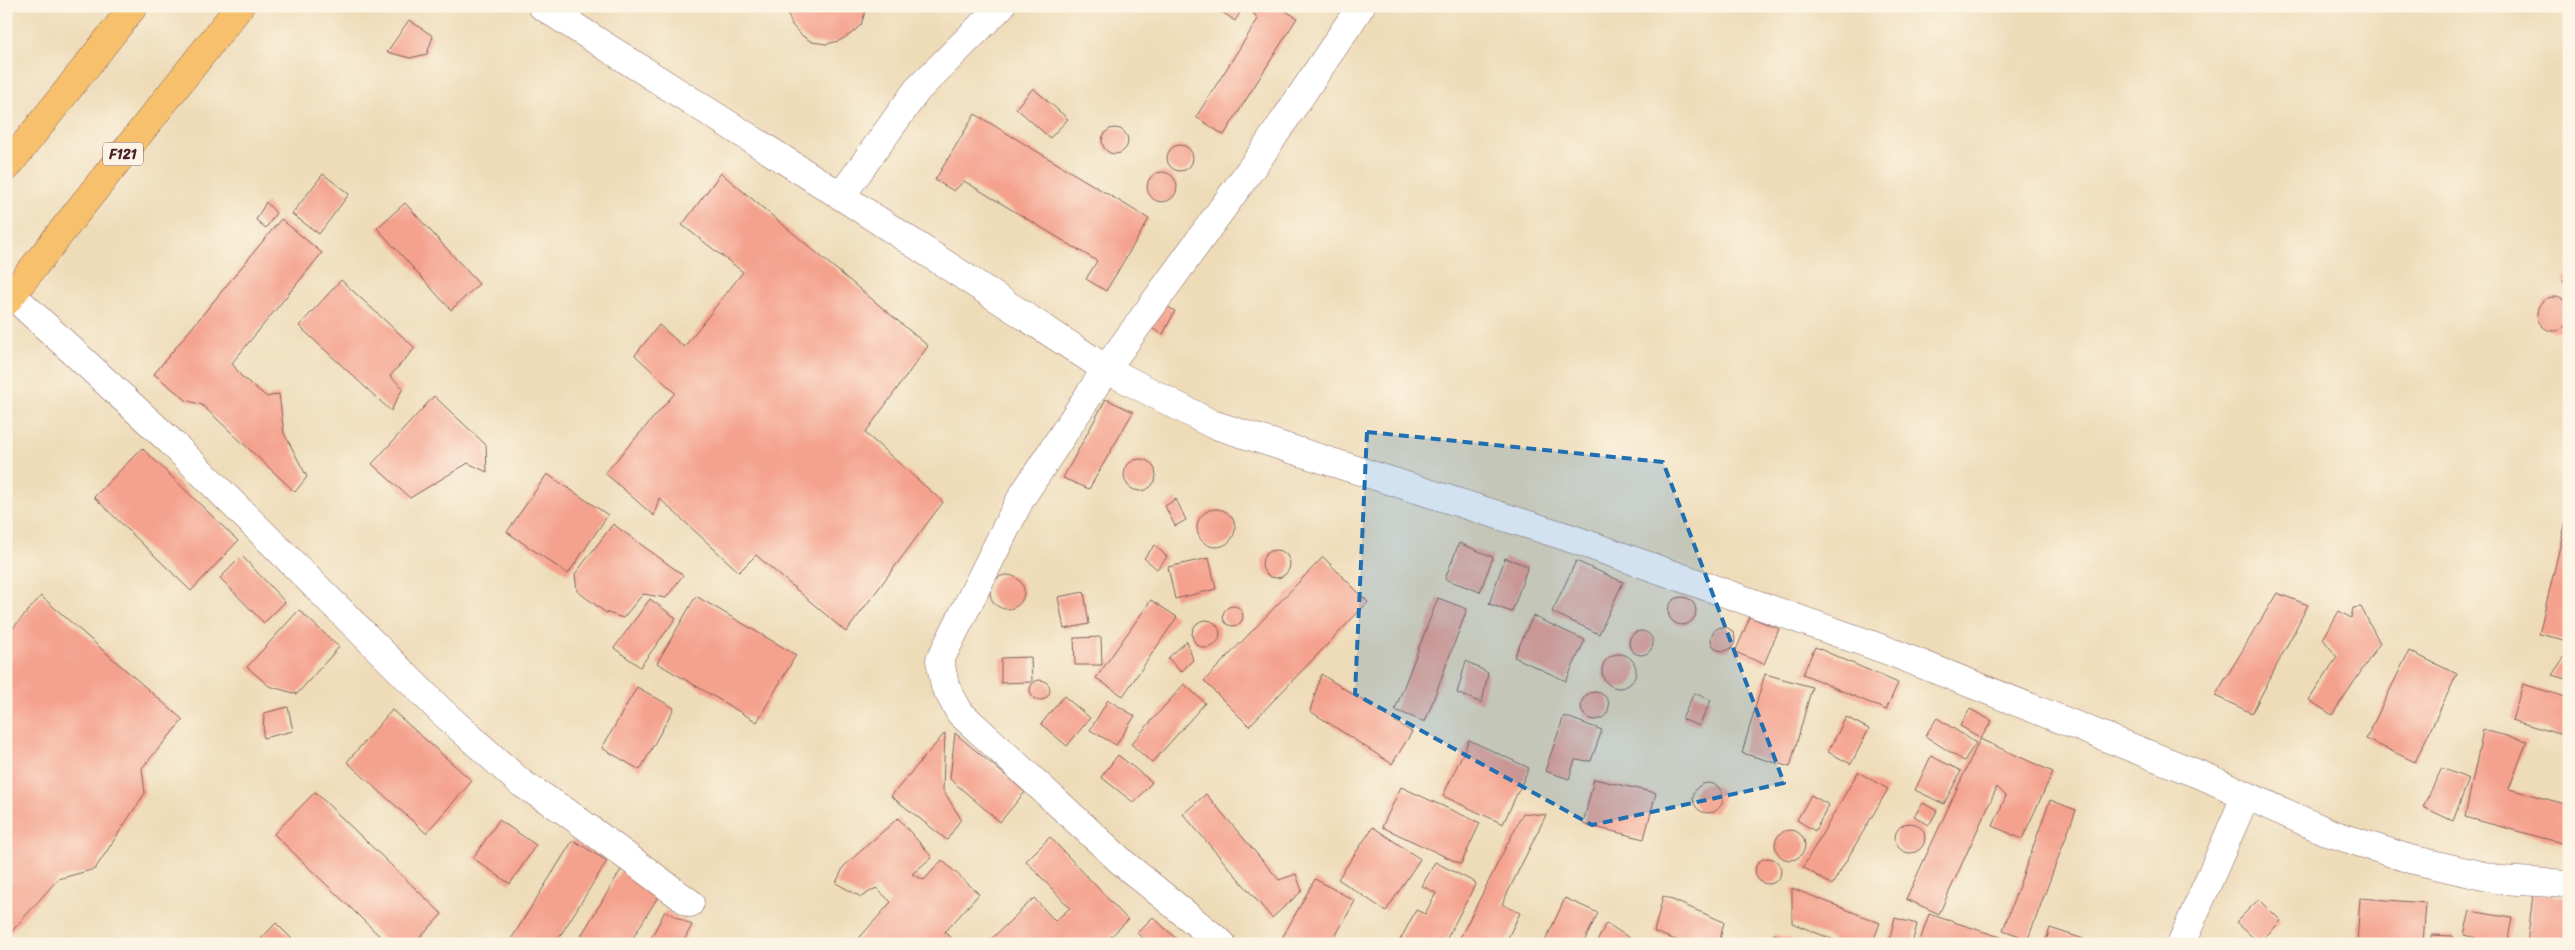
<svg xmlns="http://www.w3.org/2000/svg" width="2575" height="950" font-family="Sriracha,sans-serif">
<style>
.building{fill:#f4a18d}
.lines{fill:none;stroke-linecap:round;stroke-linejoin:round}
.minor-casing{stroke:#83615d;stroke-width:29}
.primary-casing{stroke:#83615d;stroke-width:29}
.minor{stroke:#fff;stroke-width:28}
.primary{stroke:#f7c06c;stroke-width:28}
.marked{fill:#1f6fb2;fill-opacity:0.2;stroke:#1f6fb2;stroke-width:4;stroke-dasharray:10 6;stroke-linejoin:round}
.labels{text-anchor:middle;stroke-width:4;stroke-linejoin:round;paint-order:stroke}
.shield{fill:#fcf5e5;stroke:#7f5f63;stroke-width:1}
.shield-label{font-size:14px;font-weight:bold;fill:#4a1f2b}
</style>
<rect width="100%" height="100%" fill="#fcf5e5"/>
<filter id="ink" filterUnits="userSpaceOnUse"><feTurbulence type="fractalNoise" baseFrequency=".02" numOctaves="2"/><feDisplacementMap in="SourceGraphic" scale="10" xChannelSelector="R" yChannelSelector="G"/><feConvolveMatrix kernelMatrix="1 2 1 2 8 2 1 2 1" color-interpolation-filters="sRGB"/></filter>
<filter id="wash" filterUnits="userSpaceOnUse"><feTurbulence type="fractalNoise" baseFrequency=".0096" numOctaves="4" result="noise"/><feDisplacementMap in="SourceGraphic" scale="20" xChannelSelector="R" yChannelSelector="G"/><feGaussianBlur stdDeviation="1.12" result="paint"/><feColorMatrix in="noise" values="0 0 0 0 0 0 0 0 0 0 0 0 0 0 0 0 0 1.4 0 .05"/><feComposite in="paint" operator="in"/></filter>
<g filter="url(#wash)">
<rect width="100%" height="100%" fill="#eedcb9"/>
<g id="blocks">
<!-- building -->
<path class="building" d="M 785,6 L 867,6 L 861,25 L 851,34 L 839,41 L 826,44 L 812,42 L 801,35 L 792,25 Z
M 1214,6 L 1244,6 L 1235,21 Z
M 1253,6 L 1278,6 L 1297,18 L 1224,135 L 1196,117 L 1258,19 L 1251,10 Z
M 409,20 L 433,36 L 427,54 L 410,58 L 387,52 Z
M 1033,88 L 1068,119 L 1050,138 L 1016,108 Z
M 975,114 L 1149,219 L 1106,291 L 1086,279 L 1097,261 L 964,181 L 954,191 L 935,180 Z
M1102 141a13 13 0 1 1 26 0a13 13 0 1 1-26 0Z
M1167 158a13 13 0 1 1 26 0a13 13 0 1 1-26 0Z
M1147 187a15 15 0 1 1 30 0a15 15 0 1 1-30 0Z
M 721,173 L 928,346 L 865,433 L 943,502 L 846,632 L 756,555 L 739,572 L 659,498 L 654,516 L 605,473 L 675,393 L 635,355 L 659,325 L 684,347 L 743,272 L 682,225 Z
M 323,174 L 349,194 L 319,234 L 292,214 Z
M 266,202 L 276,213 L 266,228 L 256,220 Z
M 405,203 L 479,284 L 451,310 L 377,228 Z
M 281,219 L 322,253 L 232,363 L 241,376 L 267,397 L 279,394 L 284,433 L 307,477 L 295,492 L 202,405 L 186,400 L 154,374 Z
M 2569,274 L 2569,291 L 2563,281 Z
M 341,280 L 415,348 L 390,376 L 403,388 L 391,411 L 299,326 Z
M2537 314a17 17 0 1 1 34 0a17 17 0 1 1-34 0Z
M 1165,305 L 1175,311 L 1163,334 L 1151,328 Z
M 434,396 L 486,445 L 487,472 L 468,463 L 410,498 L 372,464 Z
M 1106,399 L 1133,412 L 1089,489 L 1063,478 Z
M 142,448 L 238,541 L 191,591 L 94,497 Z
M1124 475a16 16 0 1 1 32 0a16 16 0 1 1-32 0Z
M 547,474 L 608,515 L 568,574 L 507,532 Z
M 1176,499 L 1186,520 L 1175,526 L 1165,506 Z
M1197 528a19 19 0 1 1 38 0a19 19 0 1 1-38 0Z
M 2567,517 L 2569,517 L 2569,641 L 2539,634 Z
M 613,524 L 683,575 L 666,598 L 643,594 L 623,618 L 605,612 L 577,591 L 575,574 Z
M 1459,543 L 1493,557 L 1480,592 L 1445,579 Z
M 1155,545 L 1167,557 L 1157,569 L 1144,558 Z
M1262 564a14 14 0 1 1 28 0a14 14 0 1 1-28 0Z
M 242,556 L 285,602 L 264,623 L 220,578 Z
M 1323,557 L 1368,602 L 1249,726 L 1204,681 Z
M 1209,558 L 1216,589 L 1175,599 L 1168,567 Z
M 1505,558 L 1528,566 L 1512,612 L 1489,604 Z
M 1576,561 L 1623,582 L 1599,634 L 1552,612 Z
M990 592a17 17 0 1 1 34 0a17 17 0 1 1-34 0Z
M 1084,592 L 1089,624 L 1064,629 L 1058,597 Z
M 2277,593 L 2308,605 L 2252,713 L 2215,696 Z
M 41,596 L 183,720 L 142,768 L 145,793 L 95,869 L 58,879 L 6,938 L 6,636 Z
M 696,596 L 796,655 L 757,722 L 657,663 Z
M1668 611a14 14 0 1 1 28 0a14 14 0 1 1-28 0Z
M 1438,598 L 1467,609 L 1425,722 L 1395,710 Z
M 650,599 L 676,618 L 640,667 L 614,648 Z
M 1151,600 L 1177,617 L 1123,696 L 1096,678 Z
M1223 616a10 10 0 1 1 20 0a10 10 0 1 1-20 0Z
M 2361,607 L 2380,643 L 2332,715 L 2309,700 L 2337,657 L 2323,639 L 2339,611 L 2351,618 L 2353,608 Z
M 299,610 L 339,647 L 297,694 L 269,686 L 247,667 Z
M 1533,616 L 1585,640 L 1566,681 L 1514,657 Z
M 1750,617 L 1779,629 L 1764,664 L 1735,652 Z
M1192 634a14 14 0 1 1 28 0a14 14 0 1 1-28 0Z
M1711 639a12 12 0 1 1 24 0a12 12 0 1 1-24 0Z
M1629 643a12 12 0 1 1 24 0a12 12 0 1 1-24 0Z
M 1101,637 L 1102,665 L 1075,665 L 1074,638 Z
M 1187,641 L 1193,660 L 1181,672 L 1168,658 Z
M 1815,647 L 1898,683 L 1886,710 L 1803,674 Z
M 2569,650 L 2569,680 L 2552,675 Z
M 2409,651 L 2457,674 L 2415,762 L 2366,739 Z
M1602 671a17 17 0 1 1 34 0a17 17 0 1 1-34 0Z
M 1031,657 L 1032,682 L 1001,683 L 1001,658 Z
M 1466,661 L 1488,673 L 1482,703 L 1457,693 Z
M 1321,674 L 1412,732 L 1392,764 L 1310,711 Z
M 1765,674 L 1812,687 L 1790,767 L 1742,753 Z
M1030 690a10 10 0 1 1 20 0a10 10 0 1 1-20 0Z
M 1184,684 L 1205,703 L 1152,763 L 1131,744 Z
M 2523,684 L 2569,698 L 2569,737 L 2512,720 Z
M 637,687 L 674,708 L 640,770 L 602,748 Z
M1581 706a14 14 0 1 1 28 0a14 14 0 1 1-28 0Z
M 1694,693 L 1711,700 L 1699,726 L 1682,719 Z
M 1064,696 L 1090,718 L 1067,746 L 1041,724 Z
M 1108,700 L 1135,716 L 1116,745 L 1090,730 Z
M 288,707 L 293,731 L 263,738 L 264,713 Z
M 1970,709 L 1992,721 L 1981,738 L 1960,726 Z
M 392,710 L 472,781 L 426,833 L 347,762 Z
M 1564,716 L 1602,730 L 1591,761 L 1575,760 L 1569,779 L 1545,771 Z
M 1846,717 L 1869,729 L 1851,764 L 1828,752 Z
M 1937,718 L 1976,743 L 1964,761 L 1925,736 Z
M 2483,730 L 2527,741 L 2509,789 L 2569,805 L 2569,845 L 2465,817 Z
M 945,733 L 943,790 L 961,819 L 947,840 L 891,796 Z
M 955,733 L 1025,792 L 1000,822 L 950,779 Z
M 1980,739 L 2053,772 L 2022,839 L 1993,826 L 2006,796 L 1997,787 L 1939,914 L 1906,899 Z
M 1469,740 L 1529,768 L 1503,824 L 1443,796 Z
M 1118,755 L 1152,782 L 1134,803 L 1101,777 Z
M 1931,756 L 1961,771 L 1944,804 L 1915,790 Z
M 2442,768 L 2469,779 L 2453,821 L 2423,807 Z
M 1858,772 L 1888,789 L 1832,885 L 1803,867 Z
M 1594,779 L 1656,793 L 1644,839 L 1583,824 Z
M1693 798a15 15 0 1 1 30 0a15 15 0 1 1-30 0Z
M 1401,787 L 1480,823 L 1461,864 L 1382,827 Z
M 315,792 L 442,914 L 414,944 L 388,944 L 274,834 Z
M 1206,794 L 1279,880 L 1296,874 L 1302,891 L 1272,918 L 1183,814 Z
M 1811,795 L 1829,805 L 1815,831 L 1797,820 Z
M 2050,800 L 2076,810 L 2028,939 L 2003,930 Z
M 1923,803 L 1937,811 L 1929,825 L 1914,816 Z
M 1523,813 L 1546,815 L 1502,904 L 1520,913 L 1505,944 L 1457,944 Z
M 898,818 L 932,857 L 912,874 L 924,880 L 942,860 L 979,894 L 945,932 L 958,944 L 854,944 L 891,902 L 876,888 L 861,897 L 836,883 L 844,866 Z
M 499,820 L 536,845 L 510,884 L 473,858 Z
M1895 838a15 15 0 1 1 30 0a15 15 0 1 1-30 0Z
M 1373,827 L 1420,859 L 1386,911 L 1338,879 Z
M1775 845a15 15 0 1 1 30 0a15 15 0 1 1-30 0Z
M 1050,837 L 1128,920 L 1103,944 L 986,944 L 1034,898 L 1055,921 L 1070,908 L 1026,861 Z
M 573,840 L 607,861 L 555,944 L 508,944 Z
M1755 871a13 13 0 1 1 26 0a13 13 0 1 1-26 0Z
M 1435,862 L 1476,883 L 1444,944 L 1398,944 L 1416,910 L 1425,914 L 1436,893 L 1422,886 Z
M 622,868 L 661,892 L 629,944 L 576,944 Z
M 1315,879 L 1355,901 L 1331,944 L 1287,944 L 1281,940 Z
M 1792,888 L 1880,923 L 1872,944 L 1844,944 L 1792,923 Z
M 2533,894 L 2569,898 L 2569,944 L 2527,944 Z
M 1663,896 L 1724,922 L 1719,944 L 1687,944 L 1654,932 Z
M 1565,898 L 1598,913 L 1583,944 L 1544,944 Z
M 2360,898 L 2426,903 L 2423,944 L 2357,944 Z
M 2259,899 L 2281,921 L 2259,943 L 2236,922 Z
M 665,911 L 692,925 L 682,944 L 648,944 Z
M 2470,911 L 2512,918 L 2507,944 L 2475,944 L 2476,938 L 2464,935 Z
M 1929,914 L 2019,943 L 2019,944 L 1919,944 Z
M 1153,917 L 1182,944 L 1149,944 L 1137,933 Z
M 1895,918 L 1917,924 L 1912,944 L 1888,944 Z
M 276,923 L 297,944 L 256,944 Z
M 1606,923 L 1639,944 L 1596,944 Z
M 2050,928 L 2096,943 L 2096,944 L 2045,944 Z
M 1774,934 L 1800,943 L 1800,944 L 1770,944 Z
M 2432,935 L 2453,936 L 2453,944 L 2432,944 Z"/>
</g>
</g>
<g filter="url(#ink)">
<use href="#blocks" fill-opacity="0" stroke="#83615d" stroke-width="1"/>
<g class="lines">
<!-- minor casing -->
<g class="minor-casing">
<path id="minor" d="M 542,6 L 841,196 L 1106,369 L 1212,424 L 1567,537 L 1886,650 L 2208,778 L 2330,833 L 2410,859 L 2501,880 L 2569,884
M 841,196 L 917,90 L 1001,6
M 12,295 L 171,442 L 440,710 L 521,783 L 565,811 L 690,903
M 1222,944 L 1123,863 L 960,713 L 945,686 L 940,660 L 1021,498 L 1106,369 L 1261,155 L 1361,6
M 2181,944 L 2246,795"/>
</g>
<!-- primary casing -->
<g class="primary-casing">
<path id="primary" d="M 6,168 L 134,6
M 6,302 L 240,6"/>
</g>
<!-- minor -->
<use href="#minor" class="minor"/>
<!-- primary -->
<use href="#primary" class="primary"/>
</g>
</g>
<!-- marked area -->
<path class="marked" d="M 1367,432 L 1663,462 L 1784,783 L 1592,825 L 1355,694 Z"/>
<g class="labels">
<!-- shield labels -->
<rect class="shield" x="103" y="142.5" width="40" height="23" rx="4"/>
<g class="shield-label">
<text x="123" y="159">F121</text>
</g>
</g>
<!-- margin -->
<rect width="2575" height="950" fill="none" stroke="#fcf5e5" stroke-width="25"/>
</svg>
